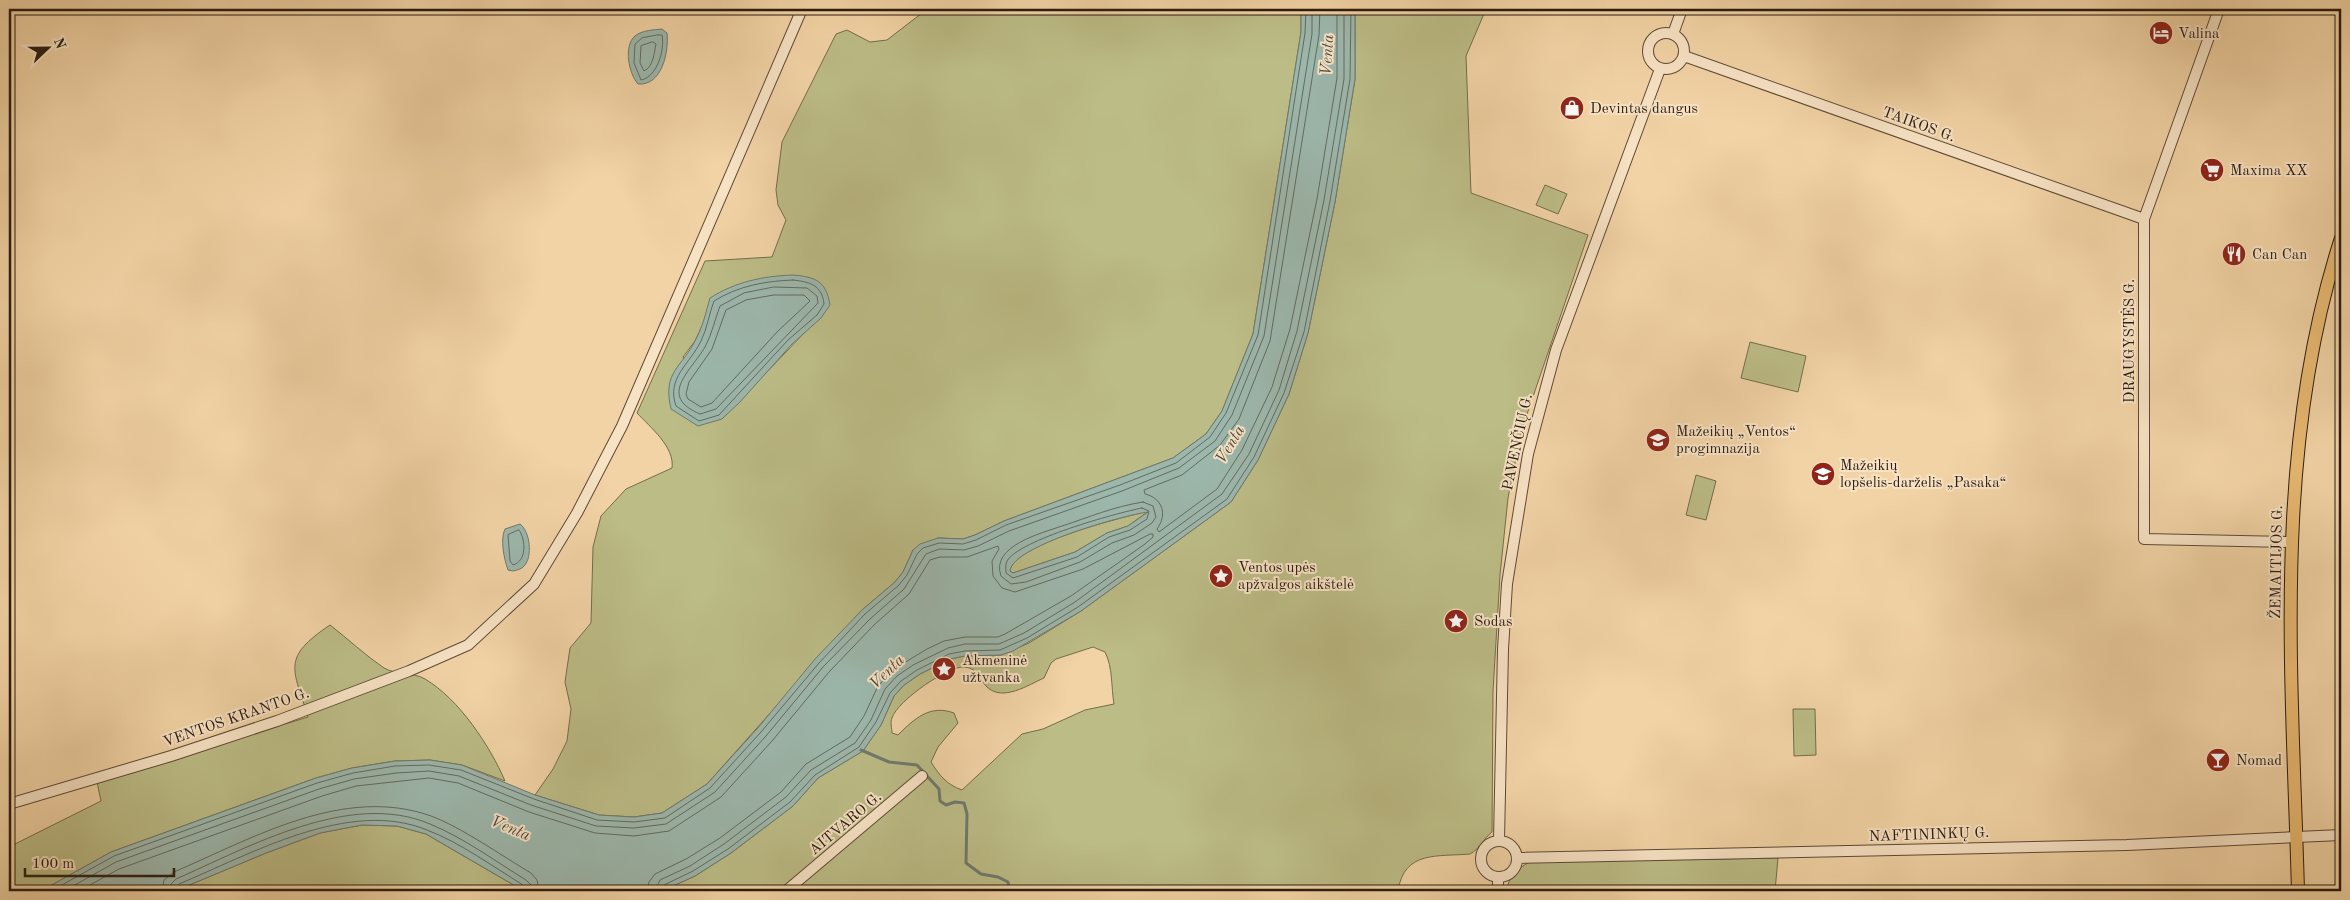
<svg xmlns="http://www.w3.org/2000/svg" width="2350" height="900" font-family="'Old Standard TT',serif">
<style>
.green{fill:#bcbc86;stroke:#746c4c;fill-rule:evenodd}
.water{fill:#9cb7ac;stroke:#6f796e;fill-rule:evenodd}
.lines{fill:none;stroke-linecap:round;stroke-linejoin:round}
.shore{stroke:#646a5f;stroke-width:1}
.stream{stroke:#6f796e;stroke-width:3}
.minor-casing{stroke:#5d4a37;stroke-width:12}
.major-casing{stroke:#2b1c12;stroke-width:14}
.minor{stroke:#f7e2c4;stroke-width:10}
.major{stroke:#e9ba72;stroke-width:12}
.labels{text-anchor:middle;stroke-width:4;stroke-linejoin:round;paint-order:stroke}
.poi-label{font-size:15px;fill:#2b1c12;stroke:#f7e2c4;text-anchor:start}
.street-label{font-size:15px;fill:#2b1c12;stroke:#f7e2c4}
.water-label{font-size:16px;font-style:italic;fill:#4d4a40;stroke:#f7e2c4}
</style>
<rect width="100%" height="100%" fill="#f2d3a5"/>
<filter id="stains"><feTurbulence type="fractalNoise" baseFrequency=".004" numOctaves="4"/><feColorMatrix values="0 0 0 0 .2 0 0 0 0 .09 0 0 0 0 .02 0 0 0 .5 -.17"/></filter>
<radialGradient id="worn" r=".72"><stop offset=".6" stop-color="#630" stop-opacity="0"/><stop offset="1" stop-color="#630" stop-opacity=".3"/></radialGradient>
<!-- green -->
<path class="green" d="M 923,9 L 1301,9 L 1301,32 L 1253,334 L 1222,411 L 1206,434 L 1173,458 L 1004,521 L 975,535 L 963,539 L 938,538 L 913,550 L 903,572 L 895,582 L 862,610 L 707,784 L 662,813 L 634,817 L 599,815 L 535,795 L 553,769 L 567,741 L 571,709 L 565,682 L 570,648 L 591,623 L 593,547 L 601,516 L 626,489 L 672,468 C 675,447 650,427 637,413 L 705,261 L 772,257 L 786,220 L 778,205 L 776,190 L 782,142 L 836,34 L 847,30 L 870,42 L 887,40 L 922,13 ZM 702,326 L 806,331 L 722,419 L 683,357 L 695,341 Z
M 1355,9 L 1486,9 L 1466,56 L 1471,193 L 1588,235 L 1522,429 L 1508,498 L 1500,575 L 1493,691 L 1492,832 C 1483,839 1480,849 1470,854 C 1438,857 1404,850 1398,891 L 662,891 L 695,876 L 731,853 L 793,806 L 818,778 L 863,751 L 881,725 L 894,696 L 904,685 L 920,674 L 950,659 L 965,656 L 1001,655 L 1029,643 L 1081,611 L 1231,502 L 1258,460 L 1289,394 L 1308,333 L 1335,202 L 1355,79 ZM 1093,647 L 1105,652 C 1113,668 1111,686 1114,704 L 1085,710 L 1043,729 L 1022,734 L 962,790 C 947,785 939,775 931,762 L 938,747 L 958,723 L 954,713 C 930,704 914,719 898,735 L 892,733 C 892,729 890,722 892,718 C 897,701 949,665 965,667 C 979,669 979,679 987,687 C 1003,702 1028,685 1044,678 L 1051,663 L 1056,659 Z
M 1545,185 L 1567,194 L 1558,214 L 1536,205 Z
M 1750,342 L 1806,356 L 1798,392 L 1741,378 Z
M 1696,475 L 1716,481 L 1706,520 L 1686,515 Z
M 1149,511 L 1128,526 L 1107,533 L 1075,552 L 1013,573 L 1010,571 C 1012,544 1124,517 1149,511 Z
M 330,625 C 348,639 365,655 384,668 C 396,675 413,672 425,679 C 459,699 490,746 505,781 L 462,765 L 430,760 L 395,761 L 352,768 L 316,778 L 111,852 L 41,891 L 9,891 L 9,847 L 101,801 L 97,782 L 308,717 C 293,668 281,658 330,625 Z
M 1793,709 L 1815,709 L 1816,755 L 1794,756 Z
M 362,825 L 397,826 L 426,834 L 524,891 L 175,891 L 266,853 L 320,833 Z
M 1778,858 L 1775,891 L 1507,891 C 1507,878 1519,867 1530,862 Z"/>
<!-- water -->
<path class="water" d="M 1301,9 L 1355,9 L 1355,79 L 1335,202 L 1308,333 L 1289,394 L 1258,460 L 1231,502 L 1081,611 L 1013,651 L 1001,655 L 965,656 L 950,659 L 920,674 L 904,685 L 894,696 L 881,725 L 863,751 L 818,778 L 793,806 L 731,853 L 695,876 L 662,891 L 524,891 L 426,834 L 397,826 L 362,825 L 320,833 L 266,853 L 175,891 L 41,891 L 111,852 L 316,778 L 352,768 L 395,761 L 430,760 L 462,765 L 535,795 L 599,815 L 634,817 L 662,813 L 707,784 L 757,729 L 815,659 L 862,610 L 895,582 L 903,572 L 913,550 L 920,544 L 938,538 L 963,539 L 975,535 L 1004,521 L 1173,458 L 1206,434 L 1222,411 L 1253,334 L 1301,32 ZM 1148,512 L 1128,526 L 1107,533 L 1075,552 L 1013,573 L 1010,571 C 1012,546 1124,515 1148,512 Z
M 662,29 L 667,33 C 669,52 662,86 638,84 C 629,74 623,46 635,36 C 642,30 654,30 662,29 Z
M 793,275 C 816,277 826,281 830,305 L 821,318 L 792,344 L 740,402 L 722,419 L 698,426 L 671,409 C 662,371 682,368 696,339 C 703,326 706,312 710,298 C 735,282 763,276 793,275 Z
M 520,524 C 530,531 533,557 524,566 C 522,569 517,570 513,571 L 508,570 C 504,559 500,539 505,529 Z"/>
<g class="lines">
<!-- shore -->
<path class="shore" d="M 1320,9 L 1319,35 L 1270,341 L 1239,419 L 1220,445 L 1182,475 L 1144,490 L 1145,494 C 1162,498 1168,514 1157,529 L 1159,532 L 1217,489 L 1242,450 L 1272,387 L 1290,329 L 1317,199 L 1337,78 L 1337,9
M 657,35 L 662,35 C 665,50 657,77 641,80 L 634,63 L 635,44 L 642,38 Z
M 653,42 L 656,44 C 654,54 653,67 644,71 L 640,63 L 641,46 Z
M 793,280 C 810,282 822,285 824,304 L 817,315 L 788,340 L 719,415 L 699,421 L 676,406 C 666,378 690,364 701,341 C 707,329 709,314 714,301 C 738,286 765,281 793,280 Z
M 774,287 L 807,288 L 817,296 L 818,303 L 716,409 L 700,414 C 657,396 691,371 705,347 C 712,334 715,319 720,306 L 744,293 Z
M 774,295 L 804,295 L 810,301 L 778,331 L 712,403 L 701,407 L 688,399 L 686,394 L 689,382 L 712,349 L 726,310 L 746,300 Z
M 1143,502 L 1153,506 L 1156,517 L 1152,523 L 1134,535 L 1112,543 L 1080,562 L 1026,582 L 1011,584 L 1001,576 C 990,546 1042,533 1062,526 C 1090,517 1112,507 1143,502 Z
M 1142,508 L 1149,511 L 1147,519 L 1130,530 L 1109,537 L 1077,557 L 1013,578 L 1006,573 C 1006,569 1005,565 1007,561 C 1019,540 1116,513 1142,508 Z
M 519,530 C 526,540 527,561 513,565 L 510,561 L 508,535 Z
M 51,891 L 114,856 L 317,783 L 353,773 L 395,766 L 429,765 L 461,770 L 534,799 L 597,820 L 634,822 L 665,818 L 710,788 L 761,732 L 819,663 L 865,614 L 899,585 L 907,575 L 917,554 L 923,548 L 939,543 L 963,544 L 976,540 L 1006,525 L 1120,485 L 1176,463 L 1210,437 L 1226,413 L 1258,335 L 1305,33 L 1306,9
M 64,891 L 116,862 L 319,789 L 354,779 L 396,773 L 429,771 L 459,776 L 531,805 L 596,826 L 634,828 L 666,824 L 715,792 L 766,736 L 823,667 L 870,619 L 904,589 L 926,554 L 939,549 L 964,550 L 978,546 L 1009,531 L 1122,491 L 1179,468 L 1215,441 L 1232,415 L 1264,336 L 1312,34 L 1312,9
M 79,891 L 119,869 L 322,796 L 356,786 L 429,778 L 458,783 L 529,812 L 595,833 L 634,836 L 669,831 L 721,797 L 772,741 L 829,672 L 875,624 L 909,594 L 930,560 L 940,557 L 967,557 L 998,546 L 999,549 L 992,561 L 993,576 L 1002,588 L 1015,592 L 1083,569 L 1150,534 L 1153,534 L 1153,537 L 1145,544 L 1071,596 L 1005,634 L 998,637 L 965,637 L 944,641 L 927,649 L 894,669 L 878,686 L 864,716 L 850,737 L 806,764 L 781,792 L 720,838 L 686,859 L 655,874 L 649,882 L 647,891
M 162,891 L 164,880 L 174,872 C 253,838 344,785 431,816 C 461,827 502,856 531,873 L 537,880 L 539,891
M 169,891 L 171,884 L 176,879 C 249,847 350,790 430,824 C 464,838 495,861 526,880 L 531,885 L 532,891
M 175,891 L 179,884 C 251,854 349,798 427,830 C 461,843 492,866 523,885 L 526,891
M 655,891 L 660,880 L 690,866 L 724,844 L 786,797 L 811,770 L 855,743 L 871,720 L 885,689 L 897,676 L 913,665 L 948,648 L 965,644 L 999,644 L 1024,633 L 1075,602 L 1222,494 L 1249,454 L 1279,390 L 1297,331 L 1324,200 L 1344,79 L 1344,9
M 661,891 L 664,885 L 693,871 L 728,849 L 790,802 L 815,775 L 859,747 L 876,722 L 890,693 L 901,681 L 917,670 L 949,654 L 965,651 L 1000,650 L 1027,638 L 1078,607 L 1227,499 L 1254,457 L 1284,393 L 1304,332 L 1330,201 L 1350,79 L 1351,9"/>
<!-- stream -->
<path class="stream" d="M 861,750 L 889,762 L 917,765 L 939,789 L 940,801 L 946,805 L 955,802 L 964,803 L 967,814 L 966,863 L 981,874 L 998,877 L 1008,882 L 1010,891"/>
<!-- minor casing -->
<g class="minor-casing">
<path id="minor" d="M 2219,9 L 2144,219 L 2144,539 L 2291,542
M1648 51a18 18 0 1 1 36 0a18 18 0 1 1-36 0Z
M 1673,34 L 1682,9
M 1684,56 L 2144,219
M 9,804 L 171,756 L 277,721 L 409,671 L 468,645 L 534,584 L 577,513 L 622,426 L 802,9
M 1499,840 L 1503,649 L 1507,584 L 1528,454 L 1556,350 L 1660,69
M1481 859a18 18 0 1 1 36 0a18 18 0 1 1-36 0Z
M 1518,858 L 2127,845 L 2341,835
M 786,891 L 922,776
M 1498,891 L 1498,877"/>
</g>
<!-- major casing -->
<g class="major-casing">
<path id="major" d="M 2298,891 C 2292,672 2272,451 2341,238"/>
</g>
<!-- minor -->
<use href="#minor" class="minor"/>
<!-- major -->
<use href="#major" class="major"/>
</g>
<!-- icons -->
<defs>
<g id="hotel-disc" transform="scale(1.25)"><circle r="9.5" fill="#8f2418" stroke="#f7e2c4"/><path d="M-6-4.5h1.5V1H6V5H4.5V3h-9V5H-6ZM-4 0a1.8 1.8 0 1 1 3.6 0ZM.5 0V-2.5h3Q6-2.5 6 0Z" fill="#fff"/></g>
<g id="shop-disc" transform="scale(1.25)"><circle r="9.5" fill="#8f2418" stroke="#f7e2c4"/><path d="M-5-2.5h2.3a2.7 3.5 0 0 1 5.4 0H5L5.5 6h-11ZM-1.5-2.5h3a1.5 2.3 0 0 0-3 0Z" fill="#fff"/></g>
<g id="supermarket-disc" transform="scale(1.25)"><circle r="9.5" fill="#8f2418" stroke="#f7e2c4"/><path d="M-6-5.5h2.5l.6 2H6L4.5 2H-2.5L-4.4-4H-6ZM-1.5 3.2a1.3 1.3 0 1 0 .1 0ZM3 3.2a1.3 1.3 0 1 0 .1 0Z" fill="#fff"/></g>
<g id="restaurant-disc" transform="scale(1.25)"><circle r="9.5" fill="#8f2418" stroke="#f7e2c4"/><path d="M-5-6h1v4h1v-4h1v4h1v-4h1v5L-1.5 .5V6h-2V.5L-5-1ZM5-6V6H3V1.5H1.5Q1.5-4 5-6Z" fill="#fff"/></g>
<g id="school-disc" transform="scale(1.25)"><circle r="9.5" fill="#8f2418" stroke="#f7e2c4"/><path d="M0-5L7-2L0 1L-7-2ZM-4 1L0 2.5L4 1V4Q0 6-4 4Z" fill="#fff"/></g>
<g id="sight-disc" transform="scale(1.25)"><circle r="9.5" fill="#8f2418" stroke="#f7e2c4"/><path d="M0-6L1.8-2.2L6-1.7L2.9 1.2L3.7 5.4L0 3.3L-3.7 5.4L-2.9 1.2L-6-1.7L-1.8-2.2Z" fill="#fff"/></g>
<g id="bar-disc" transform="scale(1.25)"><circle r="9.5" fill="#8f2418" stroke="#f7e2c4"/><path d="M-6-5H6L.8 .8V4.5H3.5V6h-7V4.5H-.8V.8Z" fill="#fff"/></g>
</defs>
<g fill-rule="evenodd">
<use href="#hotel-disc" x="2161" y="33"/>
<use href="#shop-disc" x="1572" y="108"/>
<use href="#supermarket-disc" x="2212" y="170"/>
<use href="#restaurant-disc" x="2234" y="254"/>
<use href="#school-disc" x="1658" y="440"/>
<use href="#school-disc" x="1823" y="474"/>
<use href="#sight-disc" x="1221" y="576"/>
<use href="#sight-disc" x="1456" y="621"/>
<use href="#sight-disc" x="944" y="669"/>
<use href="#bar-disc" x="2218" y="760"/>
</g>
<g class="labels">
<!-- poi labels -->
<g class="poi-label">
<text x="2178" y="38">Valina</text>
<text x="1590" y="113">Devintas dangus</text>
<text x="2230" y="175">Maxima XX</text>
<text x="2252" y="259">Can Can</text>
<text x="1676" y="436">Mažeikių „Ventos“<tspan x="1676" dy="17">progimnazija</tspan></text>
<text x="1840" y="470">Mažeikių<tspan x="1840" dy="17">lopšelis-darželis „Pasaka“</tspan></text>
<text x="1238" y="572">Ventos upės<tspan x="1238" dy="17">apžvalgos aikštelė</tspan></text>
<text x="1474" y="626">Sodas</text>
<text x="962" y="665">Akmeninė<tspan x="962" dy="17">užtvanka</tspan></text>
<text x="2236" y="765">Nomad</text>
</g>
<!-- street labels -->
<g class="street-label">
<text transform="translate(1919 124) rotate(20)" y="5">TAIKOS G.</text>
<text transform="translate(2129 341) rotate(-90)" y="5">DRAUGYSTĖS G.</text>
<text transform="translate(1517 442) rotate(-78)" y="5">PAVENČIŲ G.</text>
<text transform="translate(2276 562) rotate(-89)" y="5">ŽEMAITIJOS G.</text>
<text transform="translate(236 717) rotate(-19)" y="5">VENTOS KRANTO G.</text>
<text transform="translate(845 823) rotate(-40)" y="5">AITVARO G.</text>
<text transform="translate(1929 834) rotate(-2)" y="5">NAFTININKŲ G.</text>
</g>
<!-- water labels -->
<g class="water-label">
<text transform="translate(1326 55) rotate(-86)" y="6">Venta</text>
<text transform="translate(1229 444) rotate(-59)" y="6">Venta</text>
<text transform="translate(886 671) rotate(-44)" y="6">Venta</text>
<text transform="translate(511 827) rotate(23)" y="6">Venta</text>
</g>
</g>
<!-- margin -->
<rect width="2350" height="900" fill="none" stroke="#f2d3a5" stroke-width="30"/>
<rect x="10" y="10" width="2330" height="880" fill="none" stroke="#2b1c12" stroke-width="2.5"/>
<rect x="15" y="15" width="2320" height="870" fill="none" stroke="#2b1c12"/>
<!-- north arrow -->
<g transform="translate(48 48) rotate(68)" stroke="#f7e2c4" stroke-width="4" paint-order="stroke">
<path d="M0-4L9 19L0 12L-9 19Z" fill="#2b1c12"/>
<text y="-8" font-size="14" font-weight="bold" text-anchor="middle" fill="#2b1c12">N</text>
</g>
<!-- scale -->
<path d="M25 868v8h149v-8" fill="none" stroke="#2b1c12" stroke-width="2.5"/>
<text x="32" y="868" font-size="15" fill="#2b1c12" stroke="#f7e2c4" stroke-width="4" paint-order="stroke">100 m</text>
<rect width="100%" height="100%" filter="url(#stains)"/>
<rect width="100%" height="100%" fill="url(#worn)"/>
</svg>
